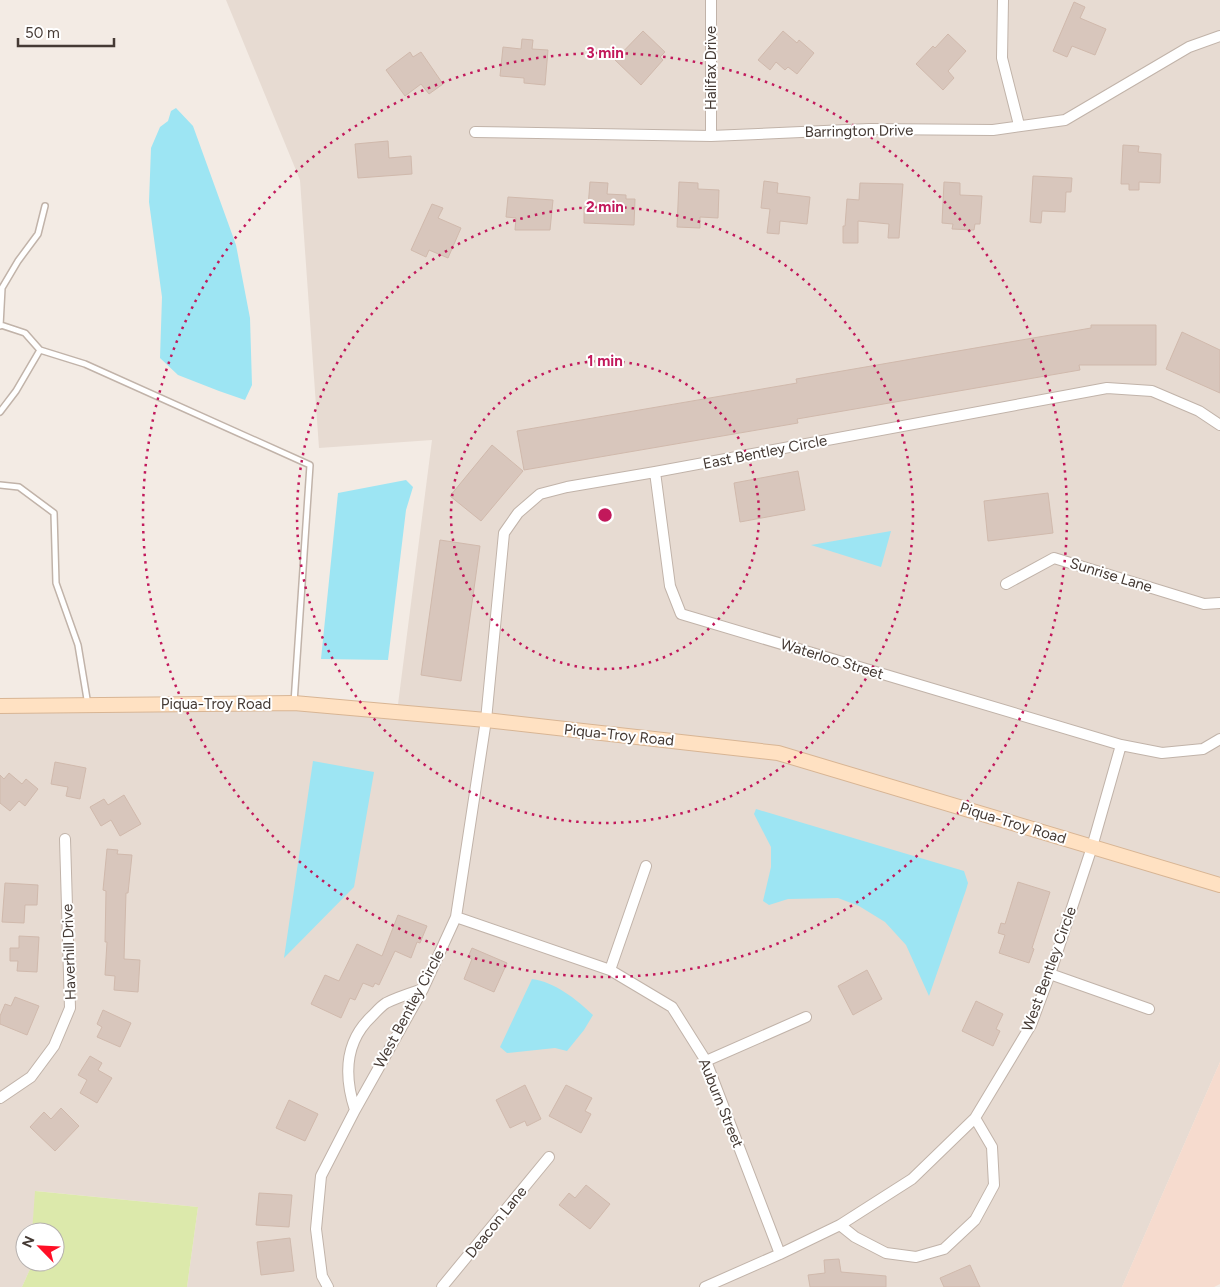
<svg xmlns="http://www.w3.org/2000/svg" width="1220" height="1287" font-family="Figtree,sans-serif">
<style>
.residential{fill:#e7dbd2}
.commercial{fill:#f6dbce}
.green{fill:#dce9ab}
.water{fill:#9de5f3}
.building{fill:#d8c6bc;stroke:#d0b9ac}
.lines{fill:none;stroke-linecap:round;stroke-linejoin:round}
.lane-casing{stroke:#c1b3a9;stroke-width:8}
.street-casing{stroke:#c1b3a9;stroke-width:12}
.secondary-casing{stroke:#d8b594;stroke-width:16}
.lane{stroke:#fff;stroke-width:5}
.street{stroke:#fff;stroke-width:10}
.secondary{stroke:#ffe1c2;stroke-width:14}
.ring{fill:none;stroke:#c2185b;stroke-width:2.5;stroke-dasharray:2.5 5}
.labels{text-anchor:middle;stroke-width:4;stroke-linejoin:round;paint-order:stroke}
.street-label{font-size:15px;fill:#453a34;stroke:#fff}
.centre{fill:#c2185b;stroke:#fff;stroke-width:2.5}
.ring-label{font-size:15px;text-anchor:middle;font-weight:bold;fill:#c2185b;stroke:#fff;stroke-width:4;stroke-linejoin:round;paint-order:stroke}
</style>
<rect width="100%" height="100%" fill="#f3ebe4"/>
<!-- residential -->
<path class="residential" d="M 226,0 L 1220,0 L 1220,1062 L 1122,1287 L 187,1287 L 198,1207 L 36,1191 L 32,1232 L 25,1232 L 25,1262 L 30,1262 L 30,1269 L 22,1287 L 0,1287 L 0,706 L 294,703 L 397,712 L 432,440 L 319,448 L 300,180 Z"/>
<!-- commercial -->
<path class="commercial" d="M 1220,1062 L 1220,1284 L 1214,1287 L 1122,1287 Z"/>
<!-- green -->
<path class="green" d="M 35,1191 L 198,1207 L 187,1287 L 22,1287 L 30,1269 L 30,1262 L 55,1262 L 55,1232 L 32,1232 Z"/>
<!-- water -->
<path class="water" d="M 176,108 L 193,126 L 236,245 L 250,318 L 252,385 L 245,400 L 219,391 L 178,375 L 160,358 L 162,297 L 149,202 L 151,148 L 160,127 L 168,121 L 171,111 Z
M 406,480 L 413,487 L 406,510 L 388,660 L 321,659 L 338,493 Z
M 891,531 L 881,567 L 811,545 Z
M 313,761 L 374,772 L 354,887 L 284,958 Z
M 756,809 L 964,871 L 968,883 L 966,890 L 929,996 L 906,945 L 885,922 L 859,906 L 838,898 L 788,899 L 769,905 L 763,901 L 771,867 L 771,847 L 754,814 Z
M 532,979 C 555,982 576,999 593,1015 L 584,1030 L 567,1051 L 555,1048 L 507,1053 L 500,1047 Z"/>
<!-- building -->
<path class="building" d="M 1074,2 L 1085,7 L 1080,18 L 1106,29 L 1095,55 L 1072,46 L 1067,57 L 1053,51 Z
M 643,31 L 665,52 L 660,57 L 663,60 L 641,85 L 615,60 Z
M 783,31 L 797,43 L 799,40 L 814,53 L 797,74 L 788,67 L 785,70 L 776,62 L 770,70 L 758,60 Z
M 948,34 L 966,51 L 948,71 L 954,78 L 943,90 L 916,64 L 933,46 L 935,48 Z
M 522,39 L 533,40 L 532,49 L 548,50 L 545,85 L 524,83 L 524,78 L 500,76 L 503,47 L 521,49 Z
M 410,52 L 413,57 L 421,52 L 443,84 L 429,94 L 421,84 L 405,96 L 386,70 Z
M 388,141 L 389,158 L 411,156 L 412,174 L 358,178 L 355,144 Z
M 1123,145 L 1139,146 L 1138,152 L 1161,154 L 1160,183 L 1139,182 L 1139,190 L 1129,190 L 1129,184 L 1121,184 Z
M 1033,176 L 1072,178 L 1071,192 L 1066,192 L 1065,212 L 1042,211 L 1041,223 L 1030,222 Z
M 764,181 L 778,183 L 777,193 L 810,197 L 807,224 L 780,221 L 779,234 L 767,233 L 770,209 L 761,208 Z
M 590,182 L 608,183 L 607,194 L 626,195 L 626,199 L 635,199 L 634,225 L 584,223 L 584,207 L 588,207 Z
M 679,182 L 698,183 L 698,189 L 719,190 L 718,218 L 700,217 L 700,228 L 677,227 Z
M 944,182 L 960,183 L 960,195 L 982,196 L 980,224 L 975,224 L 974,230 L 952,229 L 953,224 L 942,223 Z
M 860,183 L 903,184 L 899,238 L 888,238 L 889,224 L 858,221 L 858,243 L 843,243 L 843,226 L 845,226 L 847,199 L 859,200 Z
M 508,197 L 553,200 L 550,230 L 515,230 L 516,218 L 506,217 Z
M 432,204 L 443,208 L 438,218 L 461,228 L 448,258 L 429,250 L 426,257 L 411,250 Z
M 1091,325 L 1156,325 L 1156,365 L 1079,365 L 1080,370 L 797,419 L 798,423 L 524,470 L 517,431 L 797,383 L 796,379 L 1091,328 Z
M 1182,332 L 1220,350 L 1220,393 L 1166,369 Z
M 492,445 L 523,471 L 481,521 L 450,496 Z
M 798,471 L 805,510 L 740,522 L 734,483 Z
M 1048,493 L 1053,533 L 988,541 L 984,501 Z
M 440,540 L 480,546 L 461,681 L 421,675 Z
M 55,762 L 86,768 L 80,799 L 66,796 L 68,787 L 51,784 Z
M 9,773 L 22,784 L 26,779 L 38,789 L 25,806 L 19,801 L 10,811 L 0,803 L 0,775 L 4,779 Z
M 124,795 L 141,824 L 120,836 L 111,820 L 101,826 L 90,807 L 104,799 L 108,805 Z
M 107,849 L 118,850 L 117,854 L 132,855 L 128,893 L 126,893 L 124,959 L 140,960 L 138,992 L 114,990 L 115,976 L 105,975 L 107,942 L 105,942 L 106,891 L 103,890 Z
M 1018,882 L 1050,892 L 1032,948 L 1034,949 L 1029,963 L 999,953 L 1005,935 L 998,933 L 1001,923 L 1005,924 Z
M 5,883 L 38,885 L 37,905 L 25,905 L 24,923 L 2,922 Z
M 398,915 L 427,926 L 420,943 L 417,942 L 411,958 L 395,951 L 379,985 L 375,983 L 373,987 L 363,983 L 355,1000 L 350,998 L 341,1018 L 311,1004 L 325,975 L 339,981 L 357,944 L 382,956 Z
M 19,936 L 39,937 L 37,972 L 17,971 L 18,961 L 10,961 L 10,948 L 19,948 Z
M 472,948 L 507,963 L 494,992 L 464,979 L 472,959 L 468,957 Z
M 867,970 L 882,999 L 853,1015 L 838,986 Z
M 15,997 L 39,1006 L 27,1035 L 0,1024 L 0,1016 L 5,1004 L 11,1006 Z
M 976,1001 L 1003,1014 L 996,1029 L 1000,1031 L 993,1046 L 962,1031 Z
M 103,1010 L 131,1023 L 120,1047 L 97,1037 L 102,1027 L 97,1024 Z
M 90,1056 L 102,1063 L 98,1070 L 112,1078 L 97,1103 L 80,1093 L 87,1080 L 78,1075 Z
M 525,1085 L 541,1119 L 527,1126 L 525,1121 L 510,1128 L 496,1100 Z
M 566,1085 L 592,1098 L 585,1111 L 591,1114 L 581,1133 L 549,1116 Z
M 289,1100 L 318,1114 L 305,1141 L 276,1128 Z
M 61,1108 L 79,1126 L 55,1151 L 30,1127 L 44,1112 L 51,1119 Z
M 586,1185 L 610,1204 L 590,1229 L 559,1205 L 569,1193 L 575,1198 Z
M 259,1193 L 292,1195 L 289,1227 L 256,1225 Z
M 290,1238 L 294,1271 L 261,1275 L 257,1242 Z
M 839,1259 L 841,1272 L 886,1276 L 886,1287 L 810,1287 L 808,1275 L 825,1273 L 824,1260 Z
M 970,1265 L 980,1287 L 944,1287 L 940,1278 Z"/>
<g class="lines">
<!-- lane casing -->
<g class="lane-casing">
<path id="lane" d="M 1,325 L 25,333 L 40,350 L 85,364 L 310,465 L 294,703
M 0,326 L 2,288 L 18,261 L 38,234 L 45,206
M 0,412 L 16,391 L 40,350
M 0,485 L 19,487 L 54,513 L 56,583 L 78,645 L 88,705"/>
</g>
<!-- street casing -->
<g class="street-casing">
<path id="street" d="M 1003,0 L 1002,58 L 1019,125
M 475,132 L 711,136 L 869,129 L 993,130 L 1065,120 L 1189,47 L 1220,36
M 711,136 L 711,0
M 655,472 L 670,586 L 681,614 L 1121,745
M 1006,584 L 1054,558 L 1204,604 L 1220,603
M 456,917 L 610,970 L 672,1007 L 706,1061 L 780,1254
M 610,970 L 646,866
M 1050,974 L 1149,1009
M 706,1061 L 806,1017
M 0,1098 L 31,1077 L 54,1046 L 70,1008 L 65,839
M 355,1110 C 344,1076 344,1042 372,1016 C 376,1012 381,1006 386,1003 C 398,997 411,993 423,989
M 840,1225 L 855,1237 L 886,1253 L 916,1257 L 944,1249 L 975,1220 L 994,1185 L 992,1147 L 975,1118
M 328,1287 L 322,1276 L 316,1229 L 321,1176 L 355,1110 L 423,989 L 456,917 L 486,720 L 504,533 L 518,513 L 540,494 L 567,487 L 655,472 L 1107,388 L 1152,391 L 1199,411 L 1220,425
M 442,1287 L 549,1157
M 705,1287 L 780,1254 L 840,1225 L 912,1179 L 975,1118 L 1031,1025 L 1050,974 L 1092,847 L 1121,745 L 1162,753 L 1203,749 L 1220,739"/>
</g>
<!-- secondary casing -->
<g class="secondary-casing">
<path id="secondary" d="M 0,706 L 294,703 L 486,720 L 778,753 L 1220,885"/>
</g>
<!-- lane -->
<use href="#lane" class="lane"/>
<!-- street -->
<use href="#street" class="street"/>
<!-- secondary -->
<use href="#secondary" class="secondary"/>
</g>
<!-- distance rings -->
<g class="ring">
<circle cx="605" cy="515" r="154"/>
<circle cx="605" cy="515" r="308"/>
<circle cx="605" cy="515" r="462"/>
</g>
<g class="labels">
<!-- street labels -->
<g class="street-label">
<text transform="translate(711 68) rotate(-90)" y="5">Halifax Drive</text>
<text transform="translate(859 131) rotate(-1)" y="5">Barrington Drive</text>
<text transform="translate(765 452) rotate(-11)" y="5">East Bentley Circle</text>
<text transform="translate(1111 575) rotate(17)" y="5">Sunrise Lane</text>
<text transform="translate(832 659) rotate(17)" y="5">Waterloo Street</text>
<text x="216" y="709">Piqua-Troy Road</text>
<text transform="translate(619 735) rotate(6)" y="5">Piqua-Troy Road</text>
<text transform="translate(1013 823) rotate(17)" y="5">Piqua-Troy Road</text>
<text transform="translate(69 952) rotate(-92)" y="5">Haverhill Drive</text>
<text transform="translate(1049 969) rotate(-70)" y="5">West Bentley Circle</text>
<text transform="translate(409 1009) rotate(-62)" y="5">West Bentley Circle</text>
<text transform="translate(721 1103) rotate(68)" y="5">Auburn Street</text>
<text transform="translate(496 1222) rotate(-51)" y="5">Deacon Lane</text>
</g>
</g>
<circle cx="605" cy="515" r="8" class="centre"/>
<g class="ring-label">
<text x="605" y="58">3 min</text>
<text x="605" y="212">2 min</text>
<text x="605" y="366">1 min</text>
</g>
<!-- north arrow -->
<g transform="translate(40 1247) rotate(294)"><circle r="24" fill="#ffffff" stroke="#b5b0ae"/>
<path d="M0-4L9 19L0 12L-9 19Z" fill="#ff0f26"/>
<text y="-8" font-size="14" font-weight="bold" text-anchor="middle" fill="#453a34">N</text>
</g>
<!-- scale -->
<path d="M18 38v8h96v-8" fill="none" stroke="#453a34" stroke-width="2.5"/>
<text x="25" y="38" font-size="15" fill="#453a34" stroke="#ffffff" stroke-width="4" paint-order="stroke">50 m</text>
</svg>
